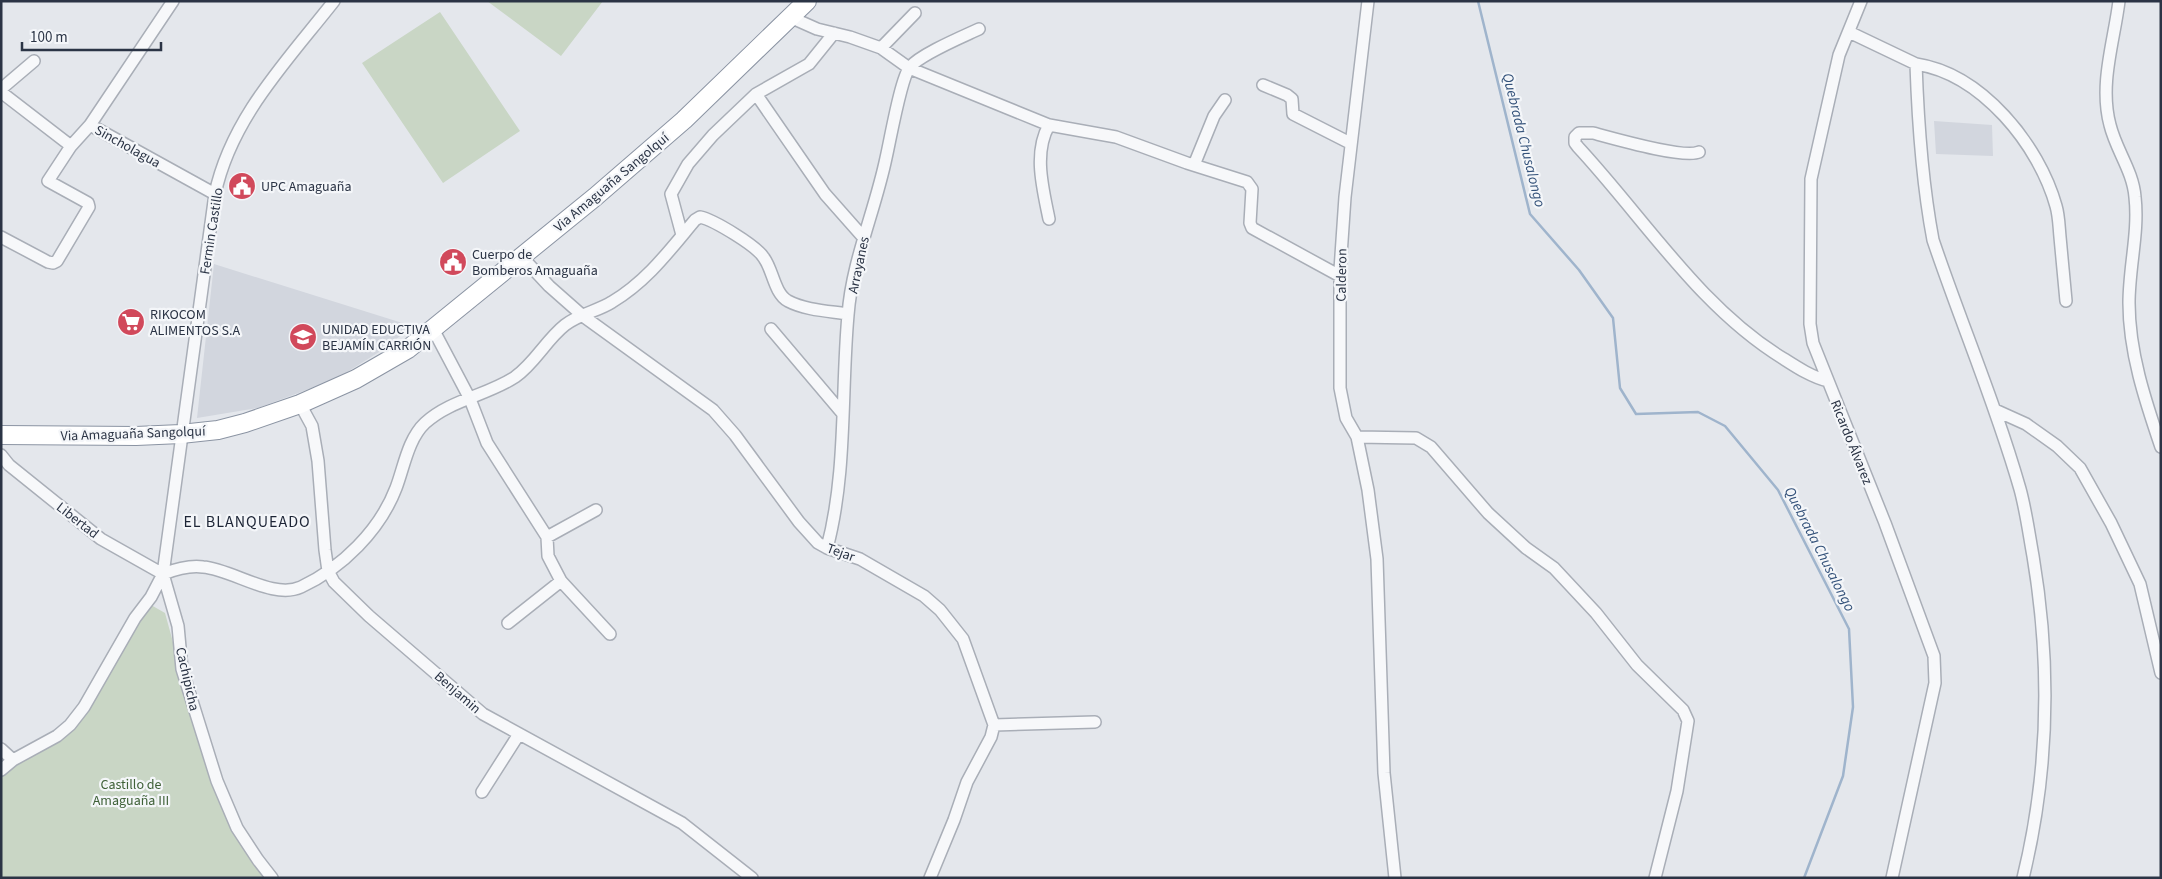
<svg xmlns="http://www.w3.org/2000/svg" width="2162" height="879" font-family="'Source Sans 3',sans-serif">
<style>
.built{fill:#d2d6de}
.green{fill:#c9d6c5}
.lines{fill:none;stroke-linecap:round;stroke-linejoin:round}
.stream{stroke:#9fb4cc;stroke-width:2.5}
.minor-casing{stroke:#a9aeb7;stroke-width:14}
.highway-casing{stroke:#8b94a3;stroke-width:20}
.minor{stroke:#f7f8fa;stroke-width:11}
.highway{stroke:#fff;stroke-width:18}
.labels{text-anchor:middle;stroke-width:4.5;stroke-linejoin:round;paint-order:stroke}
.street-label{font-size:14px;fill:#2b3445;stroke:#f4f6f9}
.poi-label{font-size:14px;fill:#2b3445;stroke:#f4f6f9;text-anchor:start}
.park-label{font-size:14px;fill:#3f6138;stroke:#f4f6f9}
.water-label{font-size:15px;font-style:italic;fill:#34527a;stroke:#f4f6f9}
.quarter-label{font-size:16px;letter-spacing:1px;fill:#1d2536;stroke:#f4f6f9}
</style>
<rect width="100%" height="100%" fill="#e4e7ec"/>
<!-- built -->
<path class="built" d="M 1934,121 L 1992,125 L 1993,156 L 1936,154 Z
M 214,264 L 412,326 L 387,347 L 336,379 L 258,408 L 197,418 Z"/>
<!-- green -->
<path class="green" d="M 487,1 L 603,1 L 561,56 Z
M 440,12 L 520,131 L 443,183 L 362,63 Z
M 151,605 L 165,613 L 182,675 L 236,832 L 272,878 L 1,878 L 1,776 L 15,766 L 58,742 L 135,625 Z"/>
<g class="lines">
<!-- stream -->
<path class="stream" d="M 1478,1 L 1530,214 L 1579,270 L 1613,318 L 1620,388 L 1636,414 L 1698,412 L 1725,426 L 1778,490 L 1849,629 L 1853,707 L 1843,776 L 1804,878"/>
<!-- minor casing -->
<g class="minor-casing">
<path id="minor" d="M 1368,1 L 1345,197 L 1340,270 L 1340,388 L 1346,418 L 1357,437 L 1416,438 L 1431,447 L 1488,513 L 1526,548 L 1554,568 L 1596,613 L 1637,665 L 1683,710 L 1688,721 L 1677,791 L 1655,878
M 1861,1 L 1839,55 L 1811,179 L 1810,324 L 1813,343 L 1885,523 L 1934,656 L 1935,683 L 1892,878
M 2119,1 C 2114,42 2099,84 2110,125 C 2116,150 2133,171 2135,197 C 2139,232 2129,267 2129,303 C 2129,352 2145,400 2161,447
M 790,17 L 817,29 L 850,37 L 881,48 L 909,68 L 1049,125 L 1116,137 L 1187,163 L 1247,182 L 1252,189 L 1250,223 L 1252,228 L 1340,276
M 1849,32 L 1916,64 C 1982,74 2039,145 2056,206 C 2059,216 2059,227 2060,237 C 2062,258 2064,280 2066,301
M 881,48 L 915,13
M 1916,64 C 1918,123 1922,182 1933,240 C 1961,323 1996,405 2020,489 C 2026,511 2029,534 2033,556 C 2051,663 2049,772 2023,878
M 1263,85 L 1287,95 L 1292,99 L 1293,114 L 1350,143
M 1,89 L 34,61
M 1,92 L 71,146 L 90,125 L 215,194
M 756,94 L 825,194 L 863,237
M 90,125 L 173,1
M 1699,152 C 1684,159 1612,138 1593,133 L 1579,133 L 1575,137 L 1575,143 L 1578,147 C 1644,218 1700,308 1784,359 C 1798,368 1812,377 1828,381
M 1194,165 L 1214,116 L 1225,100
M 1049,219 C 1043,189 1033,153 1049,125
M 682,235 L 671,194 L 688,164 L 713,135 L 756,94 L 809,64 L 834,33
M 1,237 L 48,262 L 53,263 L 57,261 L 89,207 L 88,203 L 48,181 L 71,146
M 522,257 L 549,286 L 583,316 L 713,410 L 735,435 L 799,522 L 818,543 L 827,548 L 860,559 L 924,596 L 940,610 L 963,639 L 994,725 L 991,737 L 967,782 L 954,820 L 930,878
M 433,329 L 470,399 L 487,443 L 547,537 L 548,556 L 561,581 L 610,634
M 771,329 L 843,414
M 300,404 L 312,426 L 318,461 L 325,550 L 328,571 L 334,582 L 369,616 L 483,714 L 682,823 L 752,878
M 1995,410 L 2026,424 L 2057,446 L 2080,468 L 2111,523 L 2140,584 L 2161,673
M 1357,437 L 1368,490 L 1377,559 L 1384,773 L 1395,878
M 1,455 L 9,465 L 101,539 L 163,574
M 547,537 L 596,510
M 827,548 C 847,473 841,392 848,315 C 852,261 875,211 886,158 C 890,141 901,77 910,67 C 921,54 962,37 979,29
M 508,623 L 561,581
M 994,725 L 1095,722
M 1,749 L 13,760
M 1,770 L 13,760 L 57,736 L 70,725 L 84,707 L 135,618 L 151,597 L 163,574 C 176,569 189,565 203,567 C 232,569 273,600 301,587 C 342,568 380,530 396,488 C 404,467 408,439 425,423 C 450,400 488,395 515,377 C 535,363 546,340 565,325 C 579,314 598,311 612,302 C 647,281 669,251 695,220 L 700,217 C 714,220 757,246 764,258 C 773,270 774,293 788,301 C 805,310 828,311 848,314
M 482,792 L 519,734
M 272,878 L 258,860 L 237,828 L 217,781 L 182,669 L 178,626 L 163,574 L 215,194 C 231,118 287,61 334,1"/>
</g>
<!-- highway casing -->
<g class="highway-casing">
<path id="highway" d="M 1,435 L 136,436 L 181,434 L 218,430 L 245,423 L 300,404 L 356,379 L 408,349 L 595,197 L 684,120 L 807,1"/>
</g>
<!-- minor -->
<use href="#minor" class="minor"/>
<!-- highway -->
<use href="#highway" class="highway"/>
</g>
<!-- icons -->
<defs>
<g id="civic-disc" transform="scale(1.4375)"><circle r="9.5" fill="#d1495b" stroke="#f4f6f9"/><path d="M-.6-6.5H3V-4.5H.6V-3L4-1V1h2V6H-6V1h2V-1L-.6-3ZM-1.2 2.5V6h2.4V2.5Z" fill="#fff"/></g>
<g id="supermarket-disc" transform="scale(1.4375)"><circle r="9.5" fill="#d1495b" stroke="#f4f6f9"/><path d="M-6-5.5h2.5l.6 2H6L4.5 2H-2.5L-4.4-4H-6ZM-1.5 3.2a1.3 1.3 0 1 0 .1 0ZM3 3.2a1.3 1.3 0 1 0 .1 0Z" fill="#fff"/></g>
<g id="school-disc" transform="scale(1.4375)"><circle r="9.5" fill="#d1495b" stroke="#f4f6f9"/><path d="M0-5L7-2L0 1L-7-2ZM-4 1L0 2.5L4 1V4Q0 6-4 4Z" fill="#fff"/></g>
</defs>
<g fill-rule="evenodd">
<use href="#civic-disc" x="242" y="186"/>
<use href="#civic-disc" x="453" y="262"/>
<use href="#supermarket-disc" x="131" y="322"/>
<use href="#school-disc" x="303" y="337"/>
</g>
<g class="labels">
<!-- street labels -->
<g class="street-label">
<text transform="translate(128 146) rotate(29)" y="5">Sincholagua</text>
<text transform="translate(611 182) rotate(-40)" y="5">Via Amaguaña Sangolquí</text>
<text transform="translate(211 231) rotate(-81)" y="5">Fermin Castillo</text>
<text transform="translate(858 265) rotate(-78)" y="5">Arrayanes</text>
<text transform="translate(1341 275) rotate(-89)" y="5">Calderon</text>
<text transform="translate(133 433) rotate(-2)" y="5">Via Amaguaña Sangolquí</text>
<text transform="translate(1852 442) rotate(68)" y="5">Ricardo Álvarez</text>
<text transform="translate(78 520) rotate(38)" y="5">Libertad</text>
<text transform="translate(841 552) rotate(20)" y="5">Tejar</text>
<text transform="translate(188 679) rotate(77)" y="5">Cachipicha</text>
<text transform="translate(458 692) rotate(41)" y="5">Benjamin</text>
</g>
<!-- poi labels -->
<g class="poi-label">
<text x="261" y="191">UPC Amaguaña</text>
<text x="472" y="259">Cuerpo de<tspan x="472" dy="16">Bomberos Amaguaña</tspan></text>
<text x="150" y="319">RIKOCOM<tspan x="150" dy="16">ALIMENTOS S.A</tspan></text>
<text x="322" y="334">UNIDAD EDUCTIVA<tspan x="322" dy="16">BEJAMÍN CARRIÓN</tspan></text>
</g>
<!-- park labels -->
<g class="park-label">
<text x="131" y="789">Castillo de<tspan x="131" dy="16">Amaguaña III</tspan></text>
</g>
<!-- water labels -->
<g class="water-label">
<text transform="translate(1524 140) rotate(76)" y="5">Quebrada Chusalongo</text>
<text transform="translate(1820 549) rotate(63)" y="5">Quebrada Chusalongo</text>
</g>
<!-- quarter labels -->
<g class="quarter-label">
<text x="247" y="527">EL BLANQUEADO</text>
</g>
</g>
<!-- border -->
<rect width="2162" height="879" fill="none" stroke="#2b3445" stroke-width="5"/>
<!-- scale -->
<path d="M22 42v8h139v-8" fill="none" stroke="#2b3445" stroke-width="2.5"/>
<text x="30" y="42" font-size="15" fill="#2b3445" stroke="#f4f6f9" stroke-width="4" paint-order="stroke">100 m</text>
</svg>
